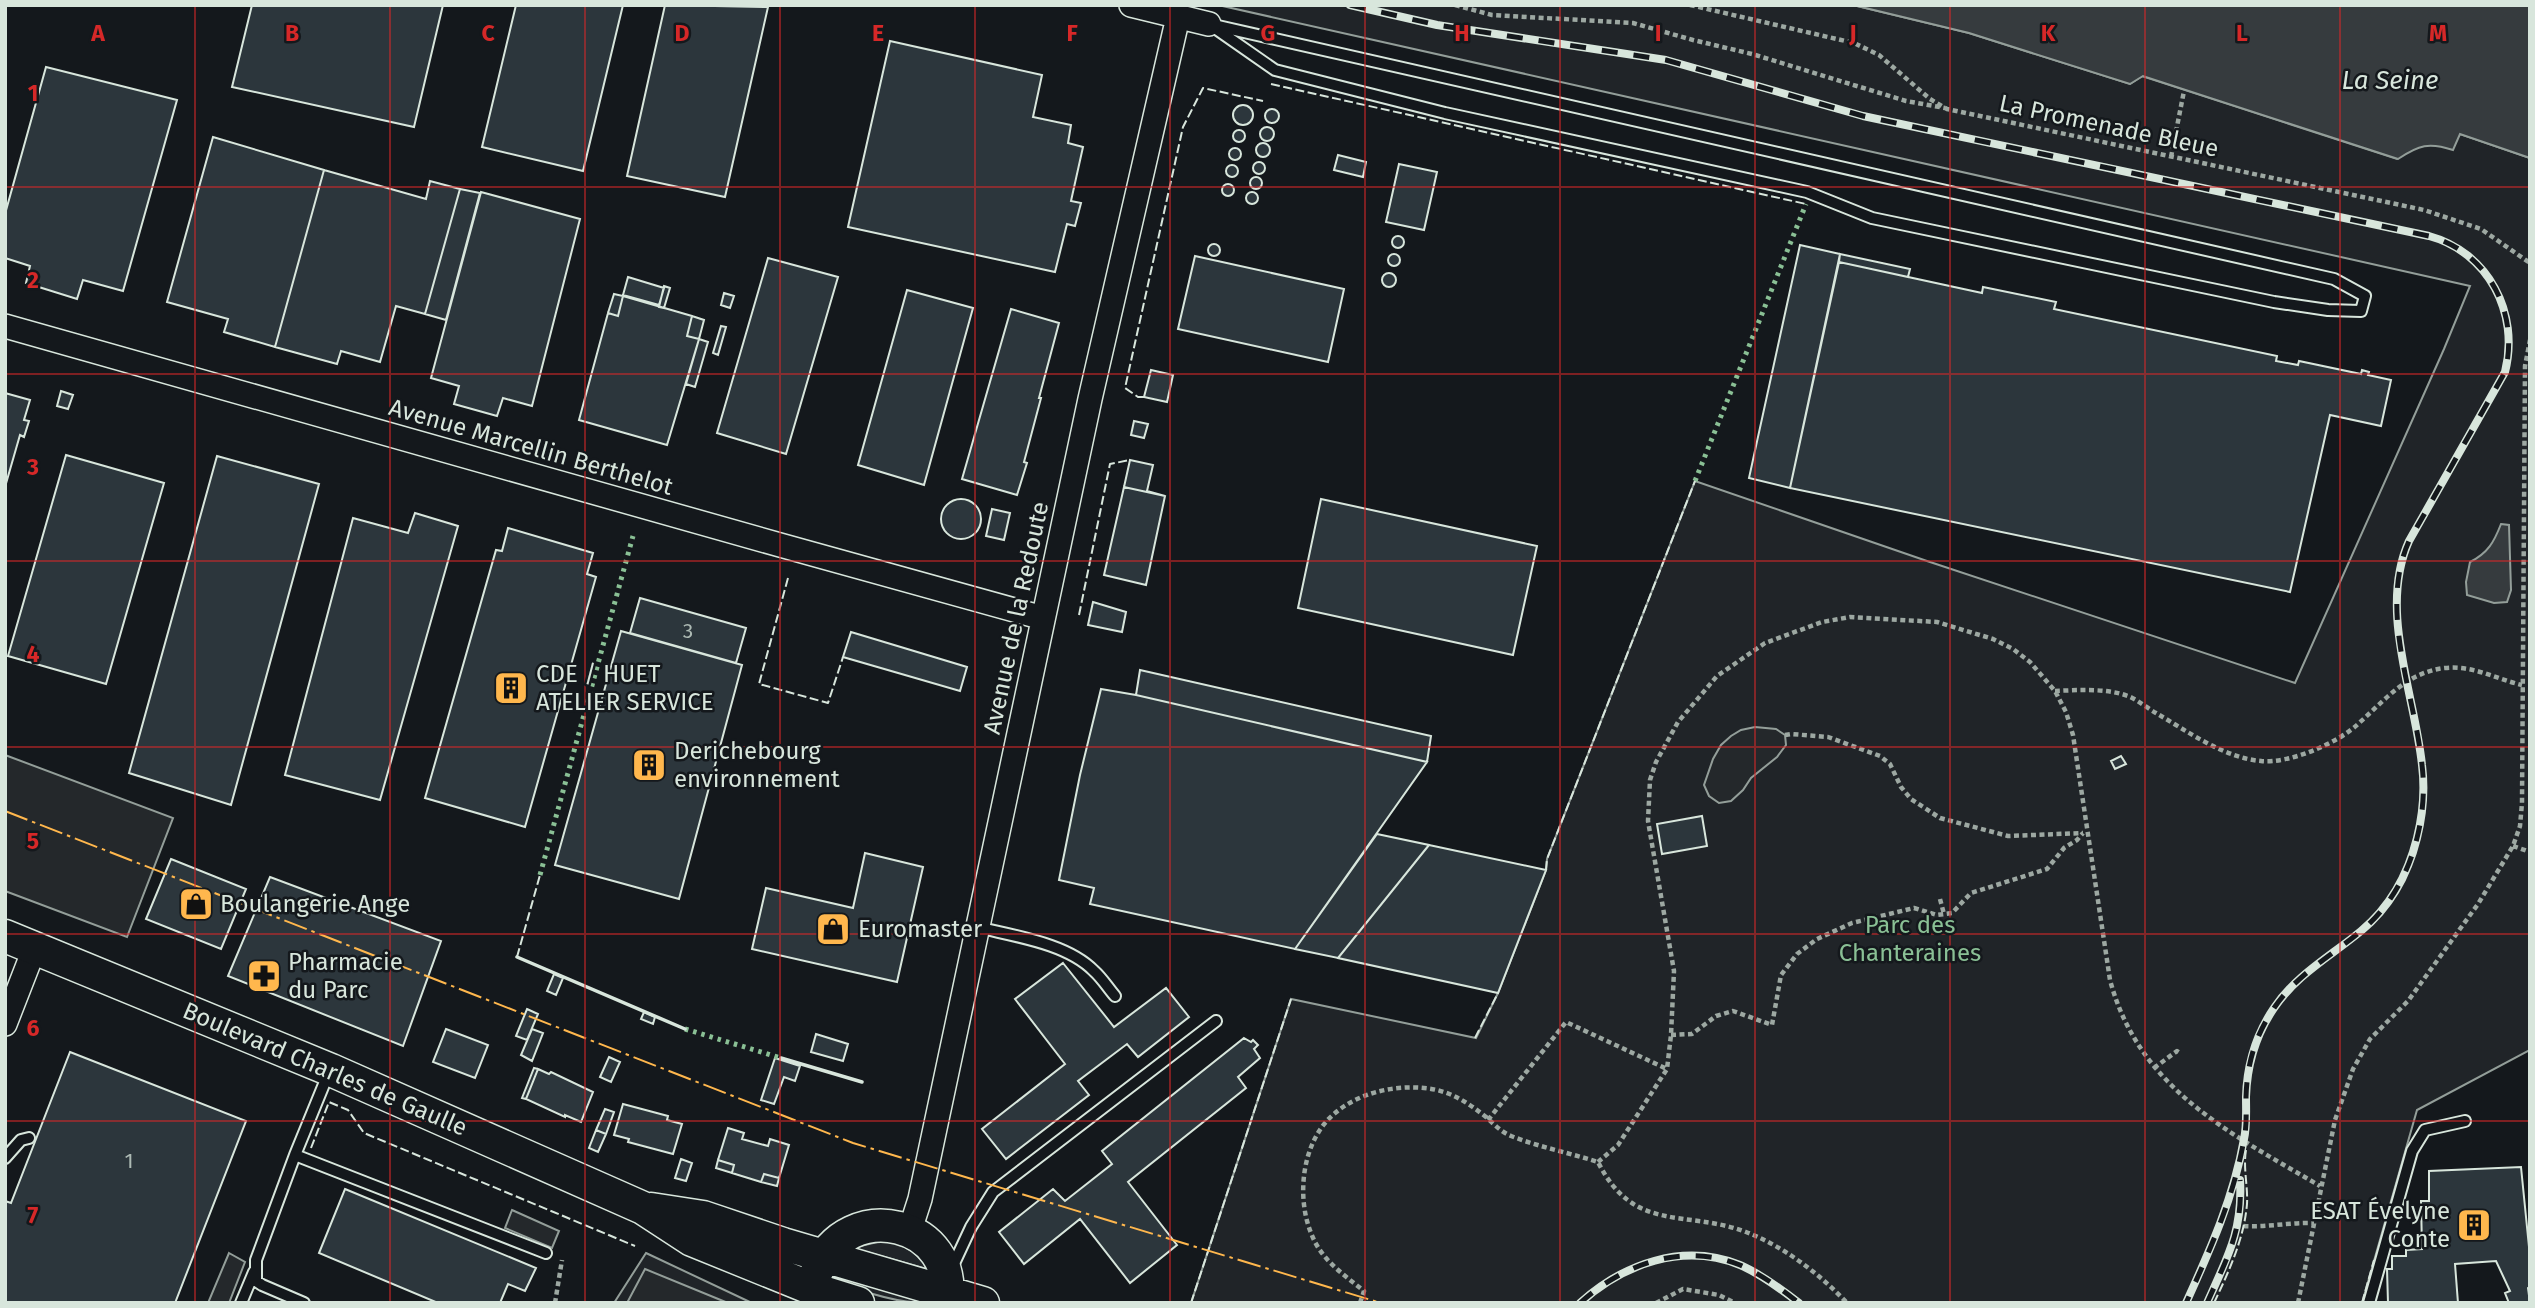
<svg xmlns="http://www.w3.org/2000/svg" width="2535" height="1308" font-family="'Fira Sans',sans-serif">
<style>
.green{fill:#202428;stroke:#939e99;stroke-width:2}
.parking{fill:#24282b;stroke:#939e99;stroke-width:2}
.water{fill:#363b3e;stroke:#939e99;stroke-width:2}
.building{fill:#2c363c;stroke:#d8e6dc;stroke-width:2}
.lines{fill:none;stroke-linecap:round;stroke-linejoin:round}
.lane-casing{stroke:#d8e6dc;stroke-width:14}
.street-casing{stroke:#d8e6dc;stroke-width:26}
.secondary-casing{stroke:#d8e6dc;stroke-width:35}
.path{stroke:#9da8a2;stroke-width:4.5;stroke-dasharray:5 3.5;stroke-linecap:butt}
.lane{stroke:#14181c;stroke-width:10}
.street{stroke:#14181c;stroke-width:23}
.secondary{stroke:#14181c;stroke-width:32}
.rail-casing{stroke:#d8e6dc;stroke-width:8}
.rail{stroke:#14181c;stroke-width:5;stroke-dasharray:16;stroke-linecap:butt}
.hedge{stroke:#8ac095;stroke-width:5;stroke-dasharray:3.5 5;stroke-linecap:butt}
.fence{stroke:#d8e6dc;stroke-width:2;stroke-dasharray:9 3.5;stroke-linecap:butt}
.wall{stroke:#d8e6dc;stroke-width:3.5}
.power{stroke:#ffb74d;stroke-width:2;stroke-dasharray:24 5 3.5 5;stroke-linecap:butt}
.grid{fill:none;stroke:#d62828;stroke-width:2;stroke-opacity:0.55}
.labels{text-anchor:middle;stroke-width:5;stroke-linejoin:round;paint-order:stroke}
.number-label{font-size:21px;fill:#adbab4}
.street-label{font-size:24px;fill:#d8e6dc;stroke:#14181c}
.poi-label{font-size:24px;fill:#d8e6dc;stroke:#14181c;text-anchor:start}
.park-label{font-size:24px;fill:#8ac095;stroke:#14181c}
.water-label{font-size:26px;font-style:italic;fill:#d8e6dc;stroke:#14181c}
.grid-label{font-size:23px;text-anchor:middle;font-weight:bold;fill:#d62828;stroke:#14181c;stroke-width:5;stroke-linejoin:round;paint-order:stroke}
</style>
<rect width="100%" height="100%" fill="#14181c"/>
<!-- green -->
<path class="green" d="M 1218,5 L 1853,5 L 1969,33 L 2130,84 L 2142,76 L 2397,159 L 2413,149 L 2460,134 L 2530,158 L 2530,1050 L 2417,1110 L 2362,1303 L 1191,1303 L 1291,999 L 1476,1038 L 1498,993 L 1546,870 L 1547,859 L 1695,481 L 1927,561 L 2295,683 L 2444,349 L 2470,286 Z
M 886,1240 C 904,1245 918,1252 927,1269 L 852,1248 Z
M 646,1253 L 752,1303 L 614,1303 Z
M 834,1275 L 923,1300 L 926,1303 C 895,1303 863,1292 834,1280 Z"/>
<!-- parking -->
<path class="parking" d="M 1755,727 L 1776,729 L 1785,735 L 1786,745 L 1777,757 L 1751,778 L 1743,790 L 1731,801 L 1719,803 L 1709,796 L 1704,785 L 1713,759 L 1721,745 L 1731,736 L 1741,730 Z
M 5,755 L 173,818 L 127,937 L 5,891 Z
M 512,1210 L 559,1231 L 552,1248 L 505,1228 Z
M 229,1253 L 245,1262 L 229,1303 L 208,1303 Z
M 645,1269 L 728,1303 L 627,1303 Z"/>
<!-- water -->
<path class="water" d="M 1853,5 L 2530,5 L 2530,158 L 2460,134 L 2453,150 C 2429,142 2419,145 2398,159 L 2143,76 L 2130,84 L 1969,33 Z
M 2501,524 L 2509,525 L 2511,590 L 2507,602 L 2494,603 L 2467,595 L 2466,582 L 2470,562 C 2488,553 2494,542 2501,524 Z"/>
<!-- building -->
<path class="building" d="M 252,5 L 443,5 L 414,127 L 232,87 Z
M 516,5 L 623,5 L 583,171 L 482,147 Z
M 665,5 L 768,7 L 725,197 L 627,176 Z
M 890,41 L 1042,75 L 1033,117 L 1071,125 L 1068,143 L 1083,147 L 1071,201 L 1081,203 L 1075,226 L 1067,224 L 1055,272 L 848,227 Z
M 46,67 L 177,100 L 123,291 L 83,280 L 77,299 L 26,283 L 30,266 L 5,258 L 5,214 Z
M1233 115a10 10 0 1 1 20 0a10 10 0 1 1-20 0Z
M1265 116a7 7 0 1 1 14 0a7 7 0 1 1-14 0Z
M1260 134a7 7 0 1 1 14 0a7 7 0 1 1-14 0Z
M1233 136a6 6 0 1 1 12 0a6 6 0 1 1-12 0Z
M 213,137 L 324,170 L 275,347 L 224,332 L 228,319 L 167,302 Z
M1256 150a7 7 0 1 1 14 0a7 7 0 1 1-14 0Z
M1229 154a6 6 0 1 1 12 0a6 6 0 1 1-12 0Z
M 1338,155 L 1366,162 L 1363,177 L 1334,170 Z
M1253 168a6 6 0 1 1 12 0a6 6 0 1 1-12 0Z
M 1399,164 L 1437,172 L 1424,230 L 1386,222 Z
M1226 171a6 6 0 1 1 12 0a6 6 0 1 1-12 0Z
M 324,170 L 426,199 L 430,181 L 460,189 L 425,314 L 396,306 L 380,362 L 341,351 L 337,364 L 275,347 Z
M1250 183a6 6 0 1 1 12 0a6 6 0 1 1-12 0Z
M1222 190a6 6 0 1 1 12 0a6 6 0 1 1-12 0Z
M 460,189 L 480,193 L 446,320 L 425,314 Z
M1246 198a6 6 0 1 1 12 0a6 6 0 1 1-12 0Z
M 481,192 L 580,219 L 532,406 L 503,398 L 497,416 L 454,404 L 459,386 L 431,378 Z
M1392 242a6 6 0 1 1 12 0a6 6 0 1 1-12 0Z
M1208 250a6 6 0 1 1 12 0a6 6 0 1 1-12 0Z
M 1800,245 L 1840,254 L 1790,488 L 1749,478 Z
M1388 260a6 6 0 1 1 12 0a6 6 0 1 1-12 0Z
M 1840,254 L 1910,269 L 1908,277 L 1839,262 Z
M 1195,256 L 1344,289 L 1328,362 L 1178,329 Z
M 768,258 L 838,277 L 786,454 L 717,433 Z
M 1839,262 L 1982,293 L 1983,287 L 2056,302 L 2054,309 L 2277,356 L 2276,361 L 2298,365 L 2299,361 L 2361,374 L 2362,370 L 2369,372 L 2368,375 L 2391,380 L 2381,426 L 2330,415 L 2290,592 L 1790,488 Z
M1382 280a7 7 0 1 1 14 0a7 7 0 1 1-14 0Z
M 628,277 L 664,288 L 659,305 L 623,295 Z
M 664,286 L 670,288 L 664,308 L 659,307 Z
M 907,290 L 973,308 L 924,485 L 858,465 Z
M 724,293 L 734,296 L 730,308 L 721,305 Z
M 614,294 L 623,296 L 618,316 L 608,313 Z
M 623,296 L 692,316 L 687,336 L 699,339 L 667,445 L 579,420 L 608,313 L 618,316 Z
M 1011,309 L 1059,323 L 1039,398 L 1041,398 L 1024,462 L 1027,463 L 1017,495 L 962,479 Z
M 692,316 L 704,320 L 699,339 L 687,336 Z
M 721,326 L 726,327 L 718,355 L 713,353 Z
M 699,339 L 708,342 L 695,387 L 686,384 Z
M 1151,370 L 1173,375 L 1167,402 L 1144,397 Z
M 61,391 L 73,395 L 68,409 L 57,406 Z
M 5,393 L 30,400 L 24,420 L 29,421 L 24,437 L 20,435 L 5,487 Z
M 1134,421 L 1148,424 L 1144,438 L 1131,435 Z
M 66,455 L 164,483 L 106,684 L 8,656 Z
M 217,456 L 319,484 L 231,805 L 129,773 Z
M 1130,460 L 1153,465 L 1147,491 L 1165,496 L 1124,487 Z
M 1124,487 L 1165,496 L 1146,585 L 1104,575 Z
M941 519a20 20 0 1 1 40 0a20 20 0 1 1-40 0Z
M 1321,499 L 1537,546 L 1513,655 L 1298,608 Z
M 992,509 L 1010,513 L 1004,540 L 986,536 Z
M 415,513 L 458,526 L 380,800 L 285,775 L 353,518 L 408,533 Z
M 508,528 L 593,553 L 587,574 L 596,577 L 525,827 L 425,798 L 496,550 L 502,551 Z
M 640,598 L 746,628 L 736,663 L 630,633 Z
M 1093,602 L 1126,612 L 1122,632 L 1088,625 Z
M 621,631 L 742,665 L 679,899 L 555,865 Z
M 851,632 L 967,667 L 960,691 L 843,657 Z
M 1140,670 L 1431,736 L 1427,762 L 1136,695 Z
M 1101,689 L 1136,695 L 1427,762 L 1295,949 L 1090,904 L 1094,888 L 1059,880 L 1080,775 Z
M 2121,756 L 2126,764 L 2115,769 L 2111,761 Z
M 1702,816 L 1707,846 L 1662,854 L 1657,824 Z
M 1377,834 L 1429,845 L 1338,958 L 1295,949 Z
M 1429,845 L 1546,870 L 1498,993 L 1338,958 Z
M 865,853 L 923,867 L 897,982 L 752,949 L 766,888 L 853,908 Z
M 171,859 L 246,889 L 221,949 L 146,919 Z
M 270,877 L 441,941 L 403,1046 L 228,976 Z
M 1063,963 L 1114,1027 L 1166,988 L 1189,1017 L 1138,1057 L 1127,1044 L 1078,1081 L 1089,1095 L 1006,1159 L 982,1129 L 1065,1064 L 1015,999 Z
M 554,974 L 563,978 L 556,995 L 547,991 Z
M 527,1009 L 538,1014 L 527,1040 L 516,1036 Z
M 644,1012 L 655,1017 L 653,1024 L 641,1019 Z
M 446,1029 L 488,1045 L 475,1078 L 433,1062 Z
M 532,1029 L 543,1033 L 532,1061 L 521,1055 Z
M 816,1034 L 848,1044 L 843,1061 L 811,1052 Z
M 1244,1038 L 1251,1042 L 1253,1040 L 1258,1045 L 1254,1049 L 1260,1058 L 1238,1077 L 1246,1088 L 1128,1182 L 1177,1245 L 1130,1283 L 1080,1219 L 1024,1264 L 999,1232 L 1053,1189 L 1065,1201 L 1112,1164 L 1102,1151 Z
M 70,1052 L 246,1121 L 175,1303 L 5,1303 L 5,1201 L 11,1203 Z
M 609,1057 L 620,1062 L 611,1082 L 600,1077 Z
M 775,1058 L 800,1066 L 795,1081 L 784,1077 L 774,1104 L 761,1100 Z
M 534,1068 L 538,1069 L 526,1099 L 522,1098 Z
M 538,1069 L 549,1074 L 551,1072 L 593,1092 L 581,1122 L 565,1115 L 565,1117 L 526,1099 Z
M 623,1104 L 668,1116 L 667,1120 L 682,1124 L 673,1154 L 628,1142 L 629,1139 L 614,1135 Z
M 605,1109 L 614,1112 L 606,1134 L 596,1130 Z
M 728,1128 L 744,1133 L 742,1139 L 768,1146 L 770,1139 L 789,1145 L 779,1178 L 764,1174 L 761,1182 L 732,1173 L 734,1165 L 718,1160 Z
M 596,1130 L 606,1134 L 598,1152 L 589,1148 Z
M 681,1159 L 692,1163 L 686,1181 L 675,1178 Z
M 718,1160 L 734,1165 L 732,1173 L 716,1168 Z
M 2521,1167 L 2530,1257 L 2530,1287 L 2528,1288 L 2530,1303 L 2509,1303 L 2505,1293 L 2510,1291 L 2496,1261 L 2455,1264 L 2458,1303 L 2388,1303 L 2387,1269 L 2392,1269 L 2392,1256 L 2406,1256 L 2406,1250 L 2422,1249 L 2421,1201 L 2429,1201 L 2429,1171 Z
M 764,1174 L 779,1178 L 777,1186 L 761,1182 Z
M 345,1189 L 536,1268 L 525,1291 L 508,1284 L 500,1303 L 438,1303 L 319,1253 Z"/>
<g class="lines">
<!-- lane casing -->
<g class="lane-casing">
<path id="lane" d="M 1209,24 L 2334,279 L 2365,296 L 2361,311 L 2328,310 L 2274,302 L 1872,218 L 1807,192 L 1445,113 L 1275,70 Z
M 977,927 C 1013,936 1067,943 1094,971 C 1102,978 1108,988 1115,996
M 295,1155 L 546,1253
M 5,1158 L 21,1140 L 29,1138
M 950,1272 L 971,1227 L 993,1192 L 1216,1021
M 241,1303 L 254,1272
M 304,1303 L 262,1285 L 256,1281 L 256,1260 L 295,1155 L 329,1072
M 2369,1303 L 2412,1151 L 2425,1130 L 2465,1121"/>
</g>
<!-- street casing -->
<g class="street-casing">
<path id="street" d="M 1131,5 L 1209,24
M 5,326 L 780,545 L 1043,618
M 5,1024 L 35,947
M 910,1230 L 920,1199 L 1090,399 L 1178,17"/>
</g>
<!-- secondary casing -->
<g class="secondary-casing">
<path id="secondary" d="M 5,936 L 331,1070 L 643,1208 L 692,1240 L 813,1289 L 858,1303
M 651,1209 L 703,1217 L 783,1244 L 983,1303
M 817,1271 C 847,1194 961,1222 946,1303"/>
</g>
<!-- path -->
<path class="path" d="M 1455,5 L 1492,15 L 1633,23 L 1693,40 L 1752,54 L 1906,101 L 1945,108
M 1690,5 L 1854,43 L 1879,55 L 1930,99 L 1947,109 L 2424,210 L 2481,229 L 2530,263
M 2171,157 L 2184,91
M 2055,691 C 2078,690 2106,688 2128,696 C 2138,700 2147,708 2156,713 C 2187,731 2224,758 2261,761 C 2289,764 2338,743 2358,724 C 2385,700 2407,672 2445,668 C 2473,665 2496,679 2522,685
M 1785,735 L 1791,734 L 1828,737 L 1880,756 L 1890,764 L 1901,787 L 1911,799 L 1940,818 L 2008,836 L 2083,833
M 2513,846 L 2530,852
M 1940,899 L 1944,914
M 1671,1035 L 1692,1034 L 1716,1016 L 1733,1011 L 1772,1025 L 1781,975 L 1797,954 L 1817,939 L 1852,923 L 1914,908 L 1937,915 L 1952,913 L 1971,893 L 2047,869 L 2064,848 L 2077,840 L 2083,833
M 2154,1068 L 2177,1051 L 2180,1053
M 1488,1120 L 1566,1022 L 1667,1069
M 1598,1162 L 1618,1145 L 1667,1069 L 1671,1035 L 1674,971 L 1648,821 L 1650,780 L 1656,762 L 1678,722 L 1717,676 L 1765,643 L 1822,622 L 1850,617 L 1937,622 L 1993,639 L 2013,649 L 2030,662 L 2055,691 L 2066,712 L 2073,735 L 2110,980 C 2139,1089 2230,1133 2320,1186
M 2235,1225 C 2261,1229 2287,1222 2314,1223
M 555,1303 L 562,1260
M 1360,1303 L 1364,1291 C 1343,1274 1321,1260 1311,1233 C 1296,1196 1302,1141 1334,1114 C 1358,1093 1393,1085 1424,1088 C 1449,1090 1467,1102 1486,1117 C 1494,1124 1501,1132 1511,1136 C 1539,1147 1570,1153 1598,1162 C 1634,1234 1685,1209 1746,1232 C 1783,1246 1820,1274 1847,1303
M 1656,1303 L 1683,1289 L 1719,1295 L 1735,1303
M 2298,1303 L 2335,1120 L 2353,1069 L 2370,1039 L 2408,1001 L 2478,904 L 2513,846 L 2520,826 L 2522,803 L 2525,366 L 2530,340"/>
<!-- lane -->
<use href="#lane" class="lane"/>
<!-- street -->
<use href="#street" class="street"/>
<!-- secondary -->
<use href="#secondary" class="secondary"/>
<!-- rail casing -->
<g class="rail-casing">
<path id="rail" d="M 1350,5 L 1437,25 L 1666,60 L 1863,116 L 2429,236 C 2488,252 2520,313 2505,372 L 2409,541 C 2378,610 2415,695 2422,765 C 2425,789 2423,814 2417,838 C 2408,874 2390,907 2361,931 C 2331,956 2296,975 2274,1008 C 2255,1036 2247,1064 2246,1097 C 2246,1111 2247,1126 2244,1139 C 2234,1197 2210,1250 2186,1303
M 1580,1303 C 1623,1264 1683,1242 1740,1265 C 1761,1274 1781,1289 1799,1303
M 2207,1303 C 2227,1258 2243,1231 2240,1180"/>
</g>
<!-- rail -->
<use href="#rail" class="rail"/>
<!-- hedge -->
<path class="hedge" d="M 1695,481 L 1806,204
M 540,875 L 633,536
M 685,1029 L 781,1058"/>
<!-- fence -->
<path class="fence" d="M 1271,84 L 1806,204
M 1144,397 L 1138,397 L 1125,388 L 1183,127 L 1203,88 L 1263,101
M 788,578 L 759,684 L 828,703 L 843,657
M 1079,615 L 1110,464 L 1130,460
M 1546,870 L 1547,859 L 1695,481
M 517,957 L 540,875
M 1475,1038 L 1498,993
M 311,1148 L 329,1102 L 348,1110 L 364,1133 L 635,1246
M 1191,1303 L 1291,999
M 2214,1303 C 2229,1271 2244,1239 2247,1204 C 2248,1186 2243,1168 2246,1150
M 2362,1303 L 2374,1260"/>
<!-- wall -->
<path class="wall" d="M 517,957 L 685,1029
M 781,1058 L 862,1082"/>
<!-- power -->
<path class="power" d="M 5,811 L 853,1143 L 1381,1303"/>
</g>
<!-- grid -->
<path class="grid" d="M 195,5 L 195,1303M 390,5 L 390,1303M 585,5 L 585,1303M 780,5 L 780,1303M 975,5 L 975,1303M 1170,5 L 1170,1303M 1365,5 L 1365,1303M 1560,5 L 1560,1303M 1755,5 L 1755,1303M 1950,5 L 1950,1303M 2145,5 L 2145,1303M 2340,5 L 2340,1303M 5,187 L 2530,187M 5,374 L 2530,374M 5,561 L 2530,561M 5,747 L 2530,747M 5,934 L 2530,934M 5,1121 L 2530,1121"/>
<!-- icons -->
<defs>
<g id="building-square" transform="scale(1.75)"><rect x="-9" y="-9" width="18" height="18" rx="4" fill="#ffb74d" stroke="#14181c"/><path d="M-4-6H4V6H1V3H-1V6H-4ZM-2.5-4.3h1.7v1.8h-1.7ZM.8-4.3h1.7v1.8H.8ZM-2.5-1h1.7V.8h-1.7ZM.8-1h1.7V.8H.8Z" fill="#111"/></g>
<g id="shop-square" transform="scale(1.75)"><rect x="-9" y="-9" width="18" height="18" rx="4" fill="#ffb74d" stroke="#14181c"/><path d="M-5-2.5h2.3a2.7 3.5 0 0 1 5.4 0H5L5.5 6h-11ZM-1.5-2.5h3a1.5 2.3 0 0 0-3 0Z" fill="#111"/></g>
<g id="pharmacy-square" transform="scale(1.75)"><rect x="-9" y="-9" width="18" height="18" rx="4" fill="#ffb74d" stroke="#14181c"/><path d="M-2-6h4v4h4v4h-4v4h-4v-4h-4v-4h4Z" fill="#111"/></g>
</defs>
<g fill-rule="evenodd">
<use href="#building-square" x="511" y="688"/>
<use href="#building-square" x="649" y="765"/>
<use href="#shop-square" x="196" y="904"/>
<use href="#shop-square" x="833" y="929"/>
<use href="#pharmacy-square" x="264" y="976"/>
<use href="#building-square" x="2474" y="1225"/>
</g>
<g class="labels">
<!-- number labels -->
<g class="number-label">
<text x="688" y="638">3</text>
<text x="129" y="1168">1</text>
</g>
<!-- street labels -->
<g class="street-label">
<text transform="translate(2109 126) rotate(12)" y="8">La Promenade Bleue</text>
<text transform="translate(531 447) rotate(16)" y="8">Avenue Marcellin Berthelot</text>
<text transform="translate(1016 618) rotate(-78)" y="8">Avenue de la Redoute</text>
<text transform="translate(325 1069) rotate(23)" y="8">Boulevard Charles de Gaulle</text>
</g>
<!-- poi labels -->
<g class="poi-label">
<text x="536" y="682">CDE / HUET<tspan x="536" dy="28">ATELIER SERVICE</tspan></text>
<text x="674" y="759">Derichebourg<tspan x="674" dy="28">environnement</tspan></text>
<text x="220" y="912">Boulangerie Ange</text>
<text x="858" y="937">Euromaster</text>
<text x="288" y="970">Pharmacie<tspan x="288" dy="28">du Parc</tspan></text>
<text x="2450" y="1219" text-anchor="end">ESAT Évelyne<tspan x="2450" dy="28">Conte</tspan></text>
</g>
<!-- park labels -->
<g class="park-label">
<text x="1910" y="933">Parc des<tspan x="1910" dy="28">Chanteraines</tspan></text>
</g>
<!-- water labels -->
<g class="water-label">
<text x="2390" y="89">La Seine</text>
</g>
</g>
<g class="grid-label">
<text x="98" y="41">A</text>
<text x="292" y="41">B</text>
<text x="488" y="41">C</text>
<text x="682" y="41">D</text>
<text x="878" y="41">E</text>
<text x="1072" y="41">F</text>
<text x="1268" y="41">G</text>
<text x="1462" y="41">H</text>
<text x="1658" y="41">I</text>
<text x="1853" y="41">J</text>
<text x="2048" y="41">K</text>
<text x="2242" y="41">L</text>
<text x="2438" y="41">M</text>
<text x="33" y="101">1</text>
<text x="33" y="288">2</text>
<text x="33" y="475">3</text>
<text x="33" y="662">4</text>
<text x="33" y="849">5</text>
<text x="33" y="1036">6</text>
<text x="33" y="1223">7</text>
</g>
<!-- border -->
<rect width="2535" height="1308" fill="none" stroke="#d8e6dc" stroke-width="14"/>
</svg>
